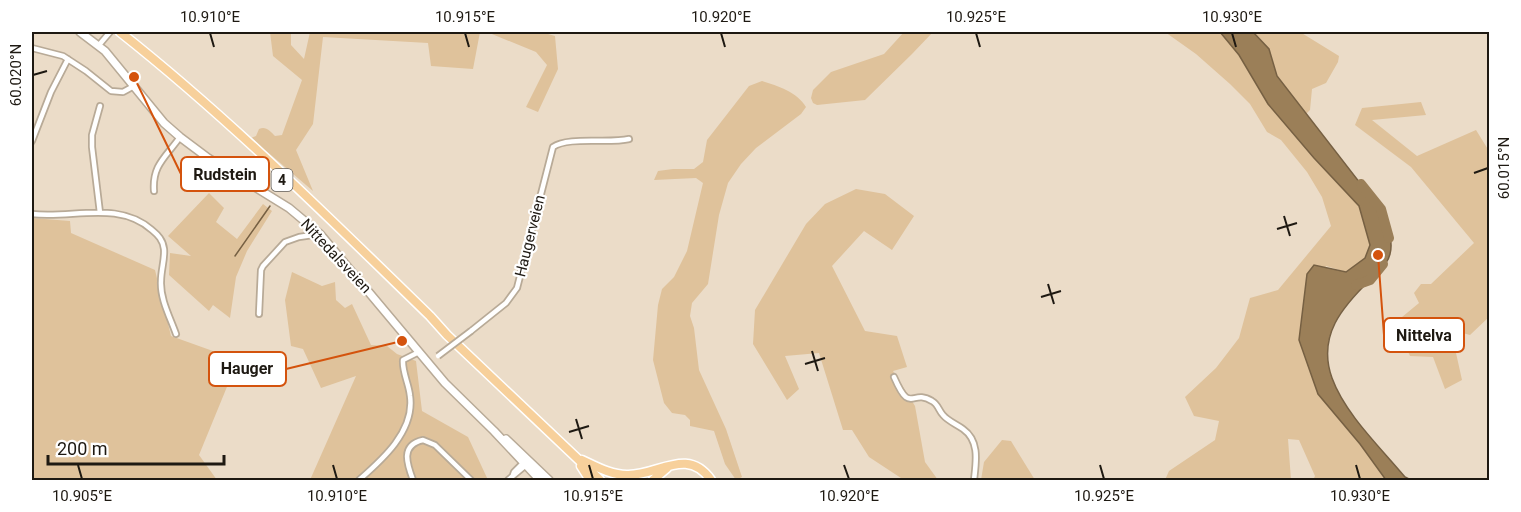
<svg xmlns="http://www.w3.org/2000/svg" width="1521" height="512" font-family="Roboto,sans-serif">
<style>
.green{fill:#dfc29b}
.water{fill:#9b7f58;stroke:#766043;stroke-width:1.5}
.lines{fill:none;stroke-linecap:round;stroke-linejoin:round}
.stream{stroke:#766043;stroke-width:1.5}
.river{stroke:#9b7f58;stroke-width:10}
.street-casing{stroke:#b8aa97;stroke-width:8}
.secondary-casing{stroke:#b8aa97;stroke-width:10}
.highway-casing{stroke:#fff;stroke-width:11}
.street{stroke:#fff;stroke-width:4.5}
.secondary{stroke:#fff;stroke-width:7}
.highway{stroke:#f7d09b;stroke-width:8}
.street-bridge-casing{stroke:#b8aa97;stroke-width:8;stroke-linecap:butt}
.street-bridge{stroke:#fff;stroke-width:4.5}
.ticks{fill:none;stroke:#1e1912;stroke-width:2}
.labels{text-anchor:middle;stroke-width:4.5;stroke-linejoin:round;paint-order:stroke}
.shield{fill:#fff;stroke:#625e59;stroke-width:1.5}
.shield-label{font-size:14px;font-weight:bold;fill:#1e1912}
.street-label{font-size:15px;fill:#1e1912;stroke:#fff}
.leader{fill:none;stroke:#d4530d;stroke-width:2}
.callout-dot{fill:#d4530d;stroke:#fff;stroke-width:2}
.callout{fill:#fff;stroke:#d4530d;stroke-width:2}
.callout-label{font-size:16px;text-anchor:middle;font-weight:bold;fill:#1e1912}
.neatline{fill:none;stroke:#1e1912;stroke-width:2}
.ticks-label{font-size:15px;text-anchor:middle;fill:#1e1912}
</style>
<rect width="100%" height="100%" fill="#ebdcc8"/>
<!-- green -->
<path class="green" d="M 270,32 L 291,32 L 291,45 L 304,59 L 310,32 L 480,32 L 473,69 L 431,66 L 428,43 L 323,37 L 313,124 L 296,150 L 313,191 L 251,138 L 256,136 L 259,129 C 266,126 270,131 275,136 L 282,135 L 302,80 L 273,56 Z
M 487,32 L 541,32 L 555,36 L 558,69 L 538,112 L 526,107 L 547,65 L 536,52 Z
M 904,32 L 933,32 L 912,54 L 865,100 L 817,105 L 813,103 L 811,98 L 813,90 L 831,72 L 884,54 Z
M 1165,32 L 1220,32 L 1239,55 L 1268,104 L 1314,158 L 1359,206 L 1370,244 L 1365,258 L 1346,272 L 1326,266 L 1302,310 L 1360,444 L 1386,480 L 1313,480 L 1315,476 L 1299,440 L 1288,439 L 1291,480 L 1165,480 L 1169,471 L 1215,440 L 1219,421 L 1194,416 L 1185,397 L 1216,368 L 1239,338 L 1250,298 L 1278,290 L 1331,226 L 1322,197 L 1307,172 L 1281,140 L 1267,132 L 1250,104 L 1230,84 L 1196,54 Z
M 1253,32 L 1300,32 L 1339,56 L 1338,62 L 1326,83 L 1312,89 L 1310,110 L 1306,114 L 1277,76 L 1269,49 Z
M 762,81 C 778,86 797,92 806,107 L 801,114 L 756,148 L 741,164 L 728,183 L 719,215 L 708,284 L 692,303 L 690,316 L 694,328 L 699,370 L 726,429 L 742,477 L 736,480 L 725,464 L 714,431 L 690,426 L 690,420 L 685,415 L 672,413 L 664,403 L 653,360 L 658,305 L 662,289 L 674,277 L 687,251 L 703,183 L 696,178 L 654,180 L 658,171 L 673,169 L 694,169 L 703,162 L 707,140 L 749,86 Z
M 1421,102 L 1426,115 L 1372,120 L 1417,156 L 1476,130 L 1489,151 L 1489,317 L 1470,335 L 1432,325 L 1416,335 L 1456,353 L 1462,380 L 1445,389 L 1433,357 L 1410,356 L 1399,332 L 1396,322 L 1419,303 L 1414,293 L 1421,284 L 1431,284 L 1474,243 L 1411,167 L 1355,125 L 1362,108 Z
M 856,189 L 885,194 L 914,216 L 892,250 L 864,231 L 832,266 L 865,331 L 897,336 L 907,367 L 893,371 L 915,406 L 925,462 L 938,480 L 904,480 L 869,457 L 852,430 L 843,430 L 819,353 L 785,356 L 799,389 L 787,400 L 753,344 L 755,310 L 806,224 L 825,204 Z
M 209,193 L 224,208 L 216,222 L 237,239 L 263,204 L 272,211 L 247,251 L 236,277 L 230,318 L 213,305 L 209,311 L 169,275 L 170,253 L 191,256 L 168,236 Z
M 32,218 L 70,221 L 71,233 L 155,270 L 171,336 L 238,360 L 199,455 L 217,480 L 32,480 Z
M 292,272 L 322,286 L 335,282 L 336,300 L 345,308 L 352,304 L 371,345 L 387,346 L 397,354 L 416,361 L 422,411 L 468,437 L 488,480 L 310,480 L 356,376 L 321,388 L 303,349 L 291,346 L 285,300 Z
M 1002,440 L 1011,441 L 1035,480 L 981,480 L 984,462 Z"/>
<!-- water -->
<path class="water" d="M 1220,32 L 1253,32 L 1269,49 L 1277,76 L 1381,210 C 1386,223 1394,239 1390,254 C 1388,264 1378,271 1371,279 C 1342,307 1317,336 1332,378 C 1345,414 1381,448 1405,477 L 1411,480 L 1386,480 L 1360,444 L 1318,394 L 1299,340 L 1307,274 L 1314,265 L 1346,272 L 1365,258 L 1370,245 L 1359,206 L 1314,158 L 1268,104 L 1239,55 Z"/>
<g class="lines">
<!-- stream -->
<path class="stream" d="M 235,256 L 270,206"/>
<!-- river -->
<path class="river" d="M 1361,184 L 1381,209 L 1389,238
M 1356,285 L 1370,280 L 1383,264"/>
<!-- street casing -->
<g class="street-casing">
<path id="street" d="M 99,45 L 110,32
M 32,48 L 63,56 L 86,71 L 111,91 L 123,92 L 134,86
M 100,106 L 92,135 L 92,147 L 100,213
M 32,141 L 51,92 L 68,59
M 154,191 C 152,165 166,157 180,137
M 32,214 C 72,219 118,200 152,230 C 158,235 163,240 164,249 C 165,259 161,270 161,281 C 160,299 170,317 176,334
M 259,314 L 261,270 L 263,266 L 285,242 L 299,237 L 320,234
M 471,331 L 506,303 L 517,288 L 553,147 C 568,136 609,144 629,139
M 894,377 C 911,416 911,388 932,401 C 938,404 939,411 943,415 C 948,421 956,424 963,429 C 980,441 976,462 974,480
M 513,475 L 514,472 L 524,462
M 359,480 C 382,460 415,431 410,396 C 409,384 402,372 403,360 L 419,352
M 413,480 C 407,464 400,445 423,440 L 435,445 L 471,480
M 508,480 L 526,465"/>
</g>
<!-- secondary casing -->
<g class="secondary-casing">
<path id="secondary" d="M 80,32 L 105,51 L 164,123 L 180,137 L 208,158 L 289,208 L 320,234 L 445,383 L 494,431 L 540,480
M 506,439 L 549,480"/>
</g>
<!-- highway casing -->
<g class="highway-casing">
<path id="highway" d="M 120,32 C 230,119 329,218 430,316 L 447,335 L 600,480
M 582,460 C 597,467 611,475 627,475 C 658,476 687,446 711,480
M 581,466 L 590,480
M 653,480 L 667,468"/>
</g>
<!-- street -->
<use href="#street" class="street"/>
<!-- secondary -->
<use href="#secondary" class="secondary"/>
<!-- highway -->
<use href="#highway" class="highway"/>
<!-- street-bridge casing -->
<g class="street-bridge-casing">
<path id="street-bridge" d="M 438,356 L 471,331"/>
</g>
<!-- street-bridge -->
<use href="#street-bridge" class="street-bridge"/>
</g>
<!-- ticks -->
<path class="ticks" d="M 210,33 L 214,47M 465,33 L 469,47M 721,33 L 725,47M 976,33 L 980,47M 1232,33 L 1236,47M 33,75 L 47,71M 1474,173 L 1488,168M 1284,216 L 1290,236M 1277,229 L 1297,223M 1048,284 L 1054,304M 1041,297 L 1061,291M 812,351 L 818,371M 805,364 L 825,358M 576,419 L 582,439M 569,432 L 589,426M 78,465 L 82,479M 333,465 L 337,479M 589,465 L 593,479M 844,465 L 849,479M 1100,465 L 1104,479M 1356,465 L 1360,479"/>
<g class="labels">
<!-- shield labels -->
<rect class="shield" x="271.5" y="169" width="21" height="22" rx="4.5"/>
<g class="shield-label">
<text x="282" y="185">4</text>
</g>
<!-- street labels -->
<g class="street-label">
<text transform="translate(530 236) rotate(-76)" y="5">Haugerveien</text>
<text transform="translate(336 256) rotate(47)" y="5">Nittedalsveien</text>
</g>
</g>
<!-- callouts -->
<path class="leader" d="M134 77L181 174M1378 255L1384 335M402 341L286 369"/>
<g class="callout-dot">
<circle cx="134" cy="77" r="6"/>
<circle cx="1378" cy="255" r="6"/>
<circle cx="402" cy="341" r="6"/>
</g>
<g class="callout">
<rect x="181" y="157" width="88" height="34" rx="6"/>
<rect x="1384" y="318" width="80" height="34" rx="6"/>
<rect x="209" y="352" width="77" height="34" rx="6"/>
</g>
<g class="callout-label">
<text x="225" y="180">Rudstein</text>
<text x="1424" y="341">Nittelva</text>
<text x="247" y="374">Hauger</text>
</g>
<!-- border -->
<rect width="1521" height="512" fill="none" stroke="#ffffff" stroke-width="66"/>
<!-- scale -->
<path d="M48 455v9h176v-9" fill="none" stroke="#1e1912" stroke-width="3"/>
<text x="57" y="455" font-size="18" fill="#1e1912" stroke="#ffffff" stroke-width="4.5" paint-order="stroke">200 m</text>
<rect x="33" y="33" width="1455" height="446" class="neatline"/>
<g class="ticks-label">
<text x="210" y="22">10.910°E</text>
<text x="465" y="22">10.915°E</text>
<text x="721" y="22">10.920°E</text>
<text x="976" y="22">10.925°E</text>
<text x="1232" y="22">10.930°E</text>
<text transform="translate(16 75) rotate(-90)" y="5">60.020°N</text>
<text transform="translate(1504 168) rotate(-90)" y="5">60.015°N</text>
<text x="82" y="501">10.905°E</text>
<text x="337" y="501">10.910°E</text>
<text x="593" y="501">10.915°E</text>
<text x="849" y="501">10.920°E</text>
<text x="1104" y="501">10.925°E</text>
<text x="1360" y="501">10.930°E</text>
</g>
</svg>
